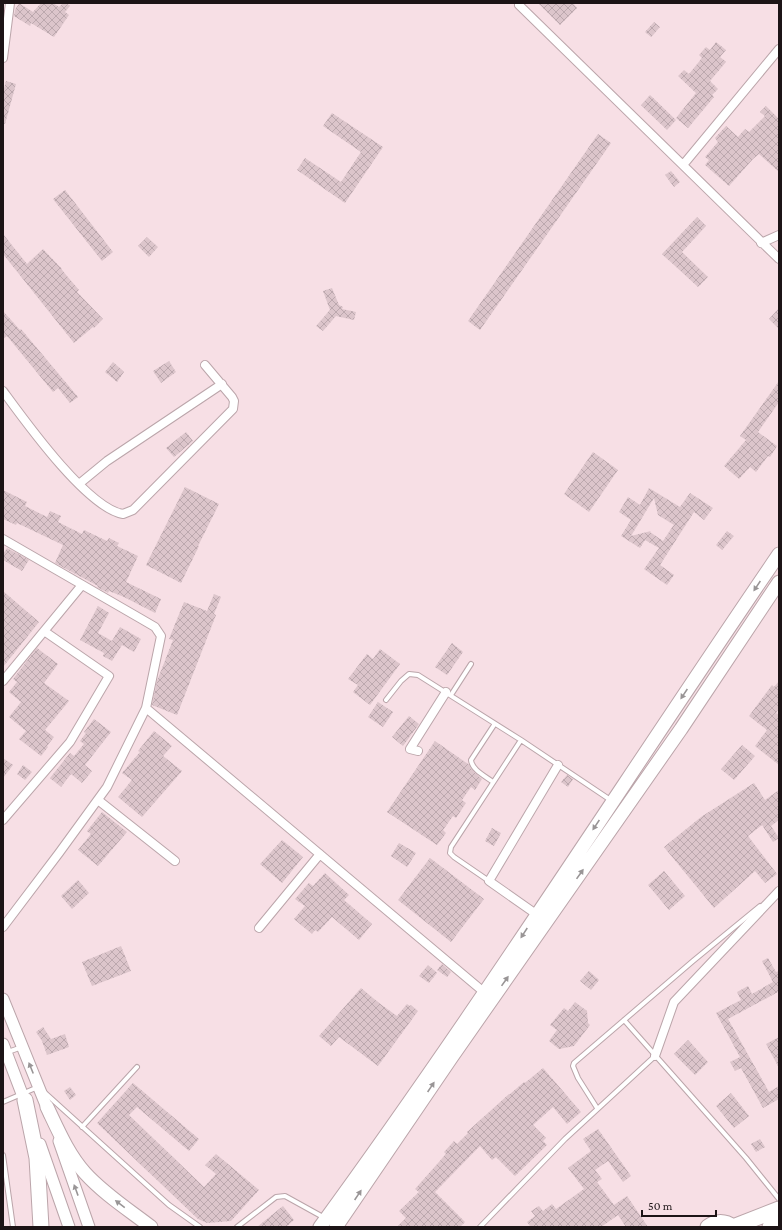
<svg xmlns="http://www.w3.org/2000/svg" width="782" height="1230" font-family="'Crimson Pro',serif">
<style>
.building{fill:url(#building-cross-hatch);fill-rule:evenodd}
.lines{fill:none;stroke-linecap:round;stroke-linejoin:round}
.lane-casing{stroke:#bba5aa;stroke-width:6}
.street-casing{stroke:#bba5aa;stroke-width:10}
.secondary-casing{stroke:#bba5aa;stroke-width:13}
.primary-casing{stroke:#bba5aa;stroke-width:15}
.highway-casing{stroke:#bba5aa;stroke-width:17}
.lane{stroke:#fff;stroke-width:4}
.street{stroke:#fff;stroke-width:8}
.secondary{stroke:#fff;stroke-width:11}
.primary{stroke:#fff;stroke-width:13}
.highway{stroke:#fff;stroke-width:15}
.oneway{fill:#999596}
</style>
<defs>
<pattern id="building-cross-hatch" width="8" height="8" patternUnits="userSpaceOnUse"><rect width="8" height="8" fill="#dcc5cb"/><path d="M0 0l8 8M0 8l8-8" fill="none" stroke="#bca8ae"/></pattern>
</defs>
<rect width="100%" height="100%" fill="#f7dfe5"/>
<!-- building -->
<path class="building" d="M 19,3 L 33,12 L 41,3 L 53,3 L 59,7 L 63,3 L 66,3 L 70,6 L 65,12 L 69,15 L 54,37 L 31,23 L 30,26 L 14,16 L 15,10 Z
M 538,3 L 573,3 L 577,8 L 560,25 Z
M 654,22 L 660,27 L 651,37 L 645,32 Z
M 716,42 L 726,50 L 720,57 L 726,62 L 710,81 L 718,89 L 712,95 L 714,97 L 688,128 L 676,118 L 696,93 L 678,76 L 684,70 L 689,74 L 702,58 L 699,55 L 706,47 L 710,50 Z
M 6,81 L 16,84 L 5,124 L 3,123 L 3,92 Z
M 650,95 L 676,120 L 667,130 L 641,105 Z
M 766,106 L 779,119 L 779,172 L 759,154 L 753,159 L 729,186 L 705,165 L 709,160 L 705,157 L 718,142 L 715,138 L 726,126 L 738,137 L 745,129 L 749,132 L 765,116 L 760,112 Z
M 332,113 L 383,147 L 345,203 L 297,170 L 305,158 L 341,182 L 361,152 L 323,126 Z
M 598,134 L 611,143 L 480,330 L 468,321 Z
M 671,171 L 680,182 L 674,187 L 665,175 Z
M 65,190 L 113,252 L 102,261 L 53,199 Z
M 697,217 L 706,226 L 682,252 L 708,277 L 698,287 L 662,254 Z
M 3,234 L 27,264 L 43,249 L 62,269 L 61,269 L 79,290 L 77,292 L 103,319 L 94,328 L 93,327 L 74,343 L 3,254 Z
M 147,237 L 158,247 L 149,257 L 138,246 Z
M 332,288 L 339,305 L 343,307 L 342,309 L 356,312 L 354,320 L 336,316 L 323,331 L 316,326 L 330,310 L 323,291 Z
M 779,308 L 779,329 L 769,319 Z
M 3,311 L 20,330 L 21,329 L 78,397 L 70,403 L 58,388 L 53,392 L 7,336 L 3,339 Z
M 169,361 L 176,372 L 161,383 L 153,371 Z
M 113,362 L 124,372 L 117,382 L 105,372 Z
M 779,381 L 779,402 L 758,432 L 777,446 L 770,457 L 768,456 L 756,472 L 750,467 L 739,479 L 724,466 L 746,440 L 740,436 Z
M 186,432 L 193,441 L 174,457 L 166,448 Z
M 593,452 L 618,470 L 589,512 L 564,494 Z
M 185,487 L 219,504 L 198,546 L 199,546 L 181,583 L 146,565 Z
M 649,488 L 680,507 L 690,493 L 713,508 L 704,520 L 694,512 L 660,565 L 674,575 L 667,585 L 644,569 L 659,548 L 645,540 L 640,548 L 621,536 L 631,520 L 619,512 L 628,497 L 640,505 ZM 654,498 L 658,515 L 674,525 L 673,526 L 663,541 L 650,532 L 651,531 L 631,536 Z
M 3,490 L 27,502 L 25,506 L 47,517 L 50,511 L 61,516 L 58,522 L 82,534 L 84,530 L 107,541 L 109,538 L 119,543 L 117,546 L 138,556 L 126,582 L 161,599 L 155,613 L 124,597 L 109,591 L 108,593 L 97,587 L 98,586 L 55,563 L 63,545 L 17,523 L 16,525 L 3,519 Z
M 727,531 L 734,536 L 722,550 L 716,545 Z
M 7,548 L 29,560 L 22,571 L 3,560 L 3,554 Z
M 3,591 L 39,622 L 3,667 Z
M 214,594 L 221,597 L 214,614 L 216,615 L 177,715 L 152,705 L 157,681 L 173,640 L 169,639 L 184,602 L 207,611 Z
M 98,606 L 109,613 L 98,633 L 112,641 L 120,627 L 141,639 L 134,652 L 122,645 L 112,661 L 103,656 L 104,653 L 80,640 Z
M 452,643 L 463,652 L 447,675 L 435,667 Z
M 37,648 L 58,664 L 44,683 L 69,701 L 45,730 L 54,737 L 47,746 L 48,747 L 41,756 L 19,739 L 26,731 L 9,717 L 21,702 L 9,692 L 17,682 L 13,679 Z
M 380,649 L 400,664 L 370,705 L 353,692 L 358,685 L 348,679 L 367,654 L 373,659 Z
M 779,681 L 779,708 L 776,713 L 779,715 L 779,765 L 755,746 L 767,730 L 749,716 L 772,685 L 774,687 Z
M 378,702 L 393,712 L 383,727 L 368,717 Z
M 409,716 L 419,724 L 403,746 L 392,737 Z
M 94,719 L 111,732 L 85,765 L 92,771 L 82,783 L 71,774 L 61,787 L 50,778 L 70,753 L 74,756 L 84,744 L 80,741 L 86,733 L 84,732 Z
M 154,731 L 172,746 L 163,756 L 182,771 L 142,817 L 118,797 L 132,780 L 122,773 L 140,752 L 138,751 Z
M 435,741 L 468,764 L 474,772 L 482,779 L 475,790 L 471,787 L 462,800 L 466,803 L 456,818 L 453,816 L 443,830 L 446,833 L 437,845 L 387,812 Z
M 742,745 L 755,756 L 734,780 L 721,769 Z
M 3,758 L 13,765 L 3,778 Z
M 23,765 L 32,772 L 25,780 L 17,774 Z
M 567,775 L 573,779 L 568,787 L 561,782 Z
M 754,783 L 765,800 L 779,790 L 779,820 L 771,826 L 779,838 L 773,842 L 762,825 L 748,836 L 777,874 L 765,883 L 755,871 L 714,908 L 664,847 L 701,817 Z
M 102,812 L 127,832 L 98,866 L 78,850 L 91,834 L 87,831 Z
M 492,828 L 501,833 L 494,846 L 485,841 Z
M 282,840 L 303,857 L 282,883 L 260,864 Z
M 399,843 L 416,853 L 407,867 L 391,856 Z
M 430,858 L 484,899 L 451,942 L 398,900 Z
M 664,871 L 685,896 L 669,910 L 648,885 Z
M 325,873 L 349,895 L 344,900 L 372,924 L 359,940 L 332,917 L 318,932 L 315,930 L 312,934 L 294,919 L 305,906 L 295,899 L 309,883 L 313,886 Z
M 78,880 L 89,893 L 72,909 L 61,896 Z
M 121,946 L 131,971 L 92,986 L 82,962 Z
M 768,958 L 776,972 L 779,971 L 779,993 L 778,992 L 728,1019 L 769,1092 L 779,1086 L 779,1099 L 763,1108 L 741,1068 L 735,1071 L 730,1062 L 740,1057 L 716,1013 L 741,1000 L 737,992 L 748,986 L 752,994 L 773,982 L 762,961 Z
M 442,964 L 451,972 L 447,977 L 437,970 Z
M 428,965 L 437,973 L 429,983 L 419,976 Z
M 589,971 L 599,980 L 591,990 L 580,981 Z
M 361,988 L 379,1003 L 397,1016 L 407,1004 L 410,1006 L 411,1005 L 418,1011 L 378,1066 L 339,1037 L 331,1046 L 319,1036 Z
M 575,1002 L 587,1011 L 588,1023 L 590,1025 L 574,1046 L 559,1049 L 549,1041 L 557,1030 L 550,1025 L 564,1008 L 568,1011 Z
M 43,1027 L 51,1039 L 65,1034 L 69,1047 L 47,1055 L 42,1041 L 36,1032 Z
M 779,1037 L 779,1068 L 766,1044 Z
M 688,1040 L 708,1062 L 695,1075 L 674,1054 Z
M 543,1068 L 581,1112 L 567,1124 L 553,1107 L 533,1125 L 546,1138 L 543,1141 L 547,1145 L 515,1176 L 496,1157 L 492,1160 L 480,1146 L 435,1192 L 465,1222 L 460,1227 L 397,1227 L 406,1218 L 399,1211 L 419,1192 L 415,1189 L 446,1154 L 444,1152 L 454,1141 L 457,1144 L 468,1133 L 467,1132 L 509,1094 L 510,1094 L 524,1082 L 525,1083 Z
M 133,1083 L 199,1139 L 189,1151 L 137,1107 L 129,1115 L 204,1187 L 216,1174 L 205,1165 L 216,1154 L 259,1190 L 231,1221 L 207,1223 L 198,1219 L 97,1123 Z
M 70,1087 L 76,1095 L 70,1100 L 64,1091 Z
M 731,1093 L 749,1116 L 734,1128 L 716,1106 Z
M 598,1129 L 631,1176 L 623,1182 L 608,1161 L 595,1170 L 602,1179 L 597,1182 L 614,1205 L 627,1196 L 648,1227 L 626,1227 L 618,1215 L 601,1227 L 531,1227 L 527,1222 L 535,1216 L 531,1211 L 539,1206 L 543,1211 L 552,1204 L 556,1209 L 584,1189 L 568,1168 L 591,1151 L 583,1139 Z
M 760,1139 L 765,1147 L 756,1152 L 751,1144 Z
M 283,1206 L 294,1220 L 286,1227 L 257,1227 Z"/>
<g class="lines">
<!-- lane casing -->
<g class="lane-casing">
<path id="lane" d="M 451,695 L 471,664
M 386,700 L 401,681 L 409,674 L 418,675 L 521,740 L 612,801
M 493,782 C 485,776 472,770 471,760 L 494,725
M 489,881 L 454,857 L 450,853 L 451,847 L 521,740
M 624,1020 L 746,1158 L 779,1199
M 8,1052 L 22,1047
M 44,1092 L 169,1205 L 200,1227
M 3,1102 L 38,1087
M 597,1108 L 578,1078 L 573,1066 L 574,1063 L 693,961 L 760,906
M 82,1127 L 137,1067
M 3,1155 L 13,1227
M 237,1227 L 276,1197 L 285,1196 L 323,1217
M 480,1227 L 565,1139 L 655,1056"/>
</g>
<!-- street casing -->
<g class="street-casing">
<path id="street" d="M 520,3 L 519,5 L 779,259
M 3,58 L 10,3
M 683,165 L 779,49
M 761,243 L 779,235
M 3,391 C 25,421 87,508 123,514 L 133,510 L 233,409 L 234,401 L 232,397 L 205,365
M 79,484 L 107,461 L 222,384
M 3,539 L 143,620 L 155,627 L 161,636 L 146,708 L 107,787 L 59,853 L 3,927
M 3,681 L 82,585
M 146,708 L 485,993
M 418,751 L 410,749 L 446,692
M 98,800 L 175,861
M 3,820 L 70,742 L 109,676 L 44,631
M 536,914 L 489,881 L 558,765
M 259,928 L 320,854
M 655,1056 L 674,1002 L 779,891"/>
</g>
<!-- secondary casing -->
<g class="secondary-casing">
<path id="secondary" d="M 3,999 L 50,1115
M 3,1044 L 27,1107
M 59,1141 L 89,1227
M 40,1144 L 69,1227"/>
</g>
<!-- primary casing -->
<g class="primary-casing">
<path id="primary" d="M 47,1107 C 58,1130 68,1154 85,1173 C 104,1194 129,1210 151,1227
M 320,1227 C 480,1008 626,778 779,554
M 336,1227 L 451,1058 L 681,729 L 779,582"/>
</g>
<!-- highway casing -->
<g class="highway-casing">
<path id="highway" d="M 25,1100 L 37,1158 L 41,1227
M 708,1227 C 716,1221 725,1221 733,1227
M 733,1227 L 779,1209
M 770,1227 L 779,1224"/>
</g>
<!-- lane -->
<use href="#lane" class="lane"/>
<!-- street -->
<use href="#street" class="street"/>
<!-- secondary -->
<use href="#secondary" class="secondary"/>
<!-- primary -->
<use href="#primary" class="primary"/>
<!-- highway -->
<use href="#highway" class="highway"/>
</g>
<!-- one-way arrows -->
<defs><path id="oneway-solid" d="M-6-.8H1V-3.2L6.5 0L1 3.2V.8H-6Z"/></defs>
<g class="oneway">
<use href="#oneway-solid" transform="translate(757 586) rotate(124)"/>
<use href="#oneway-solid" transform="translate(684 694) rotate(124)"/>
<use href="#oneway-solid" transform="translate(596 825) rotate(124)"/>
<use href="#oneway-solid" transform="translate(580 874) rotate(-55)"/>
<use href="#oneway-solid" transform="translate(524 933) rotate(123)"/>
<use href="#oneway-solid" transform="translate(505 981) rotate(-55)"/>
<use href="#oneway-solid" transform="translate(31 1068) rotate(-112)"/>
<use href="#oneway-solid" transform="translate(431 1087) rotate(-56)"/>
<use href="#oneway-solid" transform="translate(76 1190) rotate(-110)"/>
<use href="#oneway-solid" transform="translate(358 1195) rotate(-56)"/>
<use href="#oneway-solid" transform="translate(120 1204) rotate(-143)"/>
</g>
<!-- border -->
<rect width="782" height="1230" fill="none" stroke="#1c1416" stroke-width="8"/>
<!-- scale -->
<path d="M642 1210v6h74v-6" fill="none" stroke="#1c1416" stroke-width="2"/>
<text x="648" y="1210" font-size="12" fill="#1c1416" stroke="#f7dfe5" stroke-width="3" paint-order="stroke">50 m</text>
</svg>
